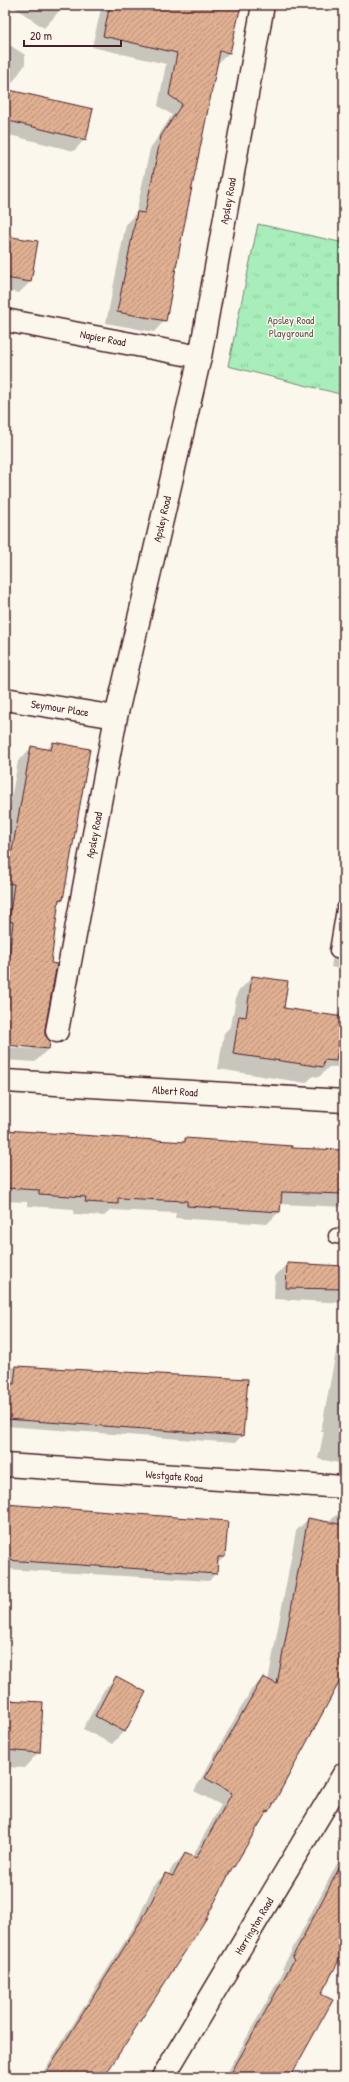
<svg xmlns="http://www.w3.org/2000/svg" width="349" height="2082" font-family="'Patrick Hand',sans-serif">
<style>
.park{fill:url(#park-tufts);stroke:#788672}
.shadow{fill:#0003}
.building{fill:url(#building-hatch);stroke:#4a1f2b}
.lines{fill:none;stroke-linecap:round;stroke-linejoin:round}
.service-casing{stroke:#4a1f2b;stroke-width:17}
.minor-casing{stroke:#4a1f2b;stroke-width:25}
.service{stroke:#fbf7ec;stroke-width:14}
.minor{stroke:#fbf7ec;stroke-width:22}
.labels{text-anchor:middle;stroke-width:3;stroke-linejoin:round;paint-order:stroke}
.street-label{font-size:11px;fill:#4a1f2b;stroke:#fbf7ec}
.park-label{font-size:11px;fill:#61534f;stroke:#fbf7ec}
</style>
<defs>
<pattern id="park-tufts" width="24" height="20" patternUnits="userSpaceOnUse"><rect width="24" height="20" fill="#a7eeba"/><path d="M3 7l-1-3M5 7V3M7 7l1-3M15 17l-1-3M17 17v-4M19 17l1-3" fill="none" stroke="#91cca0"/></pattern>
<pattern id="building-hatch" width="6" height="6" patternUnits="userSpaceOnUse"><rect width="6" height="6" fill="#e0b091"/><path d="M-1 1l2-2M0 6l6-6M5 7l2-2" fill="none" stroke="#b88f77"/></pattern>
</defs>
<rect width="100%" height="100%" fill="#fbf7ec"/>
<filter id="ink" filterUnits="userSpaceOnUse"><feTurbulence type="fractalNoise" baseFrequency=".025" numOctaves="2"/><feDisplacementMap in="SourceGraphic" scale="8" xChannelSelector="R" yChannelSelector="G"/><feConvolveMatrix kernelMatrix="1 2 1 2 8 2 1 2 1" color-interpolation-filters="sRGB"/></filter>
<g filter="url(#ink)">
<!-- park -->
<path class="park" d="M 258,224 L 344,243 L 344,395 L 228,366 Z"/>
<!-- shadow -->
<path class="shadow" d="M 11,5 L 63,5 L 55,16 L 44,28 Z
M 102,5 L 240,5 L 230,52 L 217,64 L 181,236 L 165,320 L 154,332 L 106,323 L 126,224 L 136,213 L 150,149 L 172,115 L 158,106 L 166,64 L 92,47 Z
M 5,42 L 25,55 L 25,65 L 7,90 L 85,139 L 74,151 L 5,134 Z
M 5,237 L 37,242 L 30,282 L 19,293 L 5,291 Z
M 53,743 L 62,899 L 57,904 L 44,1029 L 48,1049 L 35,1062 L 5,1060 L 5,1047 L 32,1049 L 32,1047 L 5,1045 L 5,832 L 18,761 L 32,747 L 46,750 Z
M 344,890 L 344,970 L 331,967 Z
M 252,977 L 283,1008 L 335,1017 L 344,1007 L 344,1067 L 329,1067 L 319,1077 L 313,1076 L 306,1083 L 218,1069 L 224,1033 L 231,1026 L 237,993 Z
M 5,1131 L 183,1142 L 186,1139 L 291,1149 L 344,1151 L 344,1207 L 280,1204 L 279,1212 L 267,1224 L 175,1218 L 176,1213 L 111,1210 L 104,1216 L 74,1214 L 74,1209 L 27,1206 L 27,1202 L 5,1201 Z
M 287,1264 L 344,1267 L 344,1303 L 274,1299 L 275,1276 Z
M 344,1309 L 344,1464 L 318,1459 L 324,1431 L 321,1431 Z
M 5,1367 L 247,1380 L 242,1435 L 235,1443 L 5,1426 Z
M 5,1505 L 224,1557 L 217,1564 L 216,1573 L 209,1581 L 5,1569 Z
M 336,1515 L 344,1516 L 344,1660 L 340,1681 L 268,1812 L 260,1820 L 103,2077 L 40,2077 L 135,1925 L 153,1886 L 165,1874 L 168,1875 L 173,1866 L 185,1854 L 192,1857 L 221,1805 L 194,1791 L 251,1690 L 263,1678 L 268,1681 L 296,1531 L 308,1519 L 328,1523 Z
M 117,1677 L 124,1731 L 112,1744 L 83,1729 L 104,1690 Z
M 5,1701 L 39,1752 L 24,1768 L 5,1767 Z
M 344,1854 L 344,1949 L 320,1995 L 289,2077 L 225,2077 L 284,1970 L 282,1969 L 340,1858 Z"/>
<!-- building -->
<path class="building" d="M 110,5 L 241,5 L 230,53 L 220,51 L 182,236 L 166,321 L 117,312 L 137,212 L 145,213 L 161,136 L 182,104 L 169,95 L 177,53 L 103,36 Z
M 5,89 L 93,109 L 86,140 L 5,120 Z
M 5,236 L 38,241 L 31,282 L 5,278 Z
M 53,742 L 90,749 L 63,900 L 59,899 L 51,963 L 57,964 L 45,1029 L 45,1035 L 50,1041 L 49,1049 L 5,1045 L 5,976 L 7,976 L 13,922 L 9,921 L 14,884 L 5,883 L 5,850 L 12,851 L 31,746 L 51,750 Z
M 252,976 L 288,981 L 284,1008 L 343,1017 L 336,1061 L 324,1060 L 323,1067 L 233,1054 L 239,1016 L 246,1017 Z
M 5,1130 L 185,1142 L 185,1138 L 292,1146 L 292,1148 L 344,1150 L 344,1194 L 282,1192 L 280,1212 L 187,1206 L 187,1201 L 118,1198 L 118,1204 L 85,1202 L 86,1197 L 39,1194 L 39,1190 L 5,1188 Z
M 287,1263 L 344,1266 L 344,1289 L 286,1288 Z
M 16,1366 L 248,1379 L 243,1436 L 5,1419 L 5,1383 L 14,1384 Z
M 5,1504 L 228,1521 L 225,1557 L 218,1557 L 217,1574 L 5,1560 Z
M 308,1518 L 344,1525 L 344,1665 L 341,1679 L 269,1812 L 267,1811 L 234,1867 L 233,1866 L 206,1919 L 104,2077 L 43,2077 L 147,1911 L 165,1873 L 173,1876 L 185,1853 L 196,1858 L 232,1793 L 205,1778 L 263,1677 L 277,1684 Z
M 116,1676 L 146,1692 L 125,1732 L 95,1716 Z
M 5,1700 L 43,1702 L 40,1753 L 5,1750 Z
M 344,1859 L 344,1951 L 321,1994 L 333,2000 L 290,2077 L 229,2077 L 294,1960 L 292,1958 Z"/>
<g class="lines">
<!-- service casing -->
<g class="service-casing">
<path id="service" d="M 337,951 L 344,909
M 336,1236 L 344,1237"/>
</g>
<!-- minor casing -->
<g class="minor-casing">
<path id="minor" d="M 5,320 L 200,357
M 5,699 L 116,717
M 57,1031 L 116,717 L 200,357 L 263,5
M 5,1081 L 344,1101
M 5,1465 L 344,1487
M 163,2077 L 344,1774"/>
</g>
<!-- service -->
<use href="#service" class="service"/>
<!-- minor -->
<use href="#minor" class="minor"/>
</g>
</g>
<g class="labels">
<!-- street labels -->
<g class="street-label">
<text transform="translate(228 201) rotate(-80)" y="4">Apsley Road</text>
<text transform="translate(103 338) rotate(11)" y="4">Napier Road</text>
<text transform="translate(162 519) rotate(-77)" y="4">Apsley Road</text>
<text transform="translate(60 708) rotate(9)" y="4">Seymour Place</text>
<text transform="translate(94 835) rotate(-79)" y="4">Apsley Road</text>
<text transform="translate(175 1091) rotate(4)" y="4">Albert Road</text>
<text transform="translate(174 1476) rotate(4)" y="4">Westgate Road</text>
<text transform="translate(254 1926) rotate(-59)" y="4">Harrington Road</text>
</g>
<!-- park labels -->
<g class="park-label">
<text x="291" y="324">Apsley Road<tspan x="291" dy="13">Playground</tspan></text>
</g>
</g>
<!-- margin -->
<rect width="349" height="2082" fill="none" stroke="#fbf7ec" stroke-width="20"/>
<rect x="10" y="10" width="329" height="2062" fill="none" stroke="#4a1f2b" stroke-width="1.5" filter="url(#ink)"/>
<!-- scale -->
<path d="M24 40v6h97v-6" fill="none" stroke="#4a1f2b" stroke-width="2"/>
<text x="30" y="40" font-size="12" fill="#4a1f2b" stroke="#fbf7ec" stroke-width="3" paint-order="stroke">20 m</text>
</svg>
